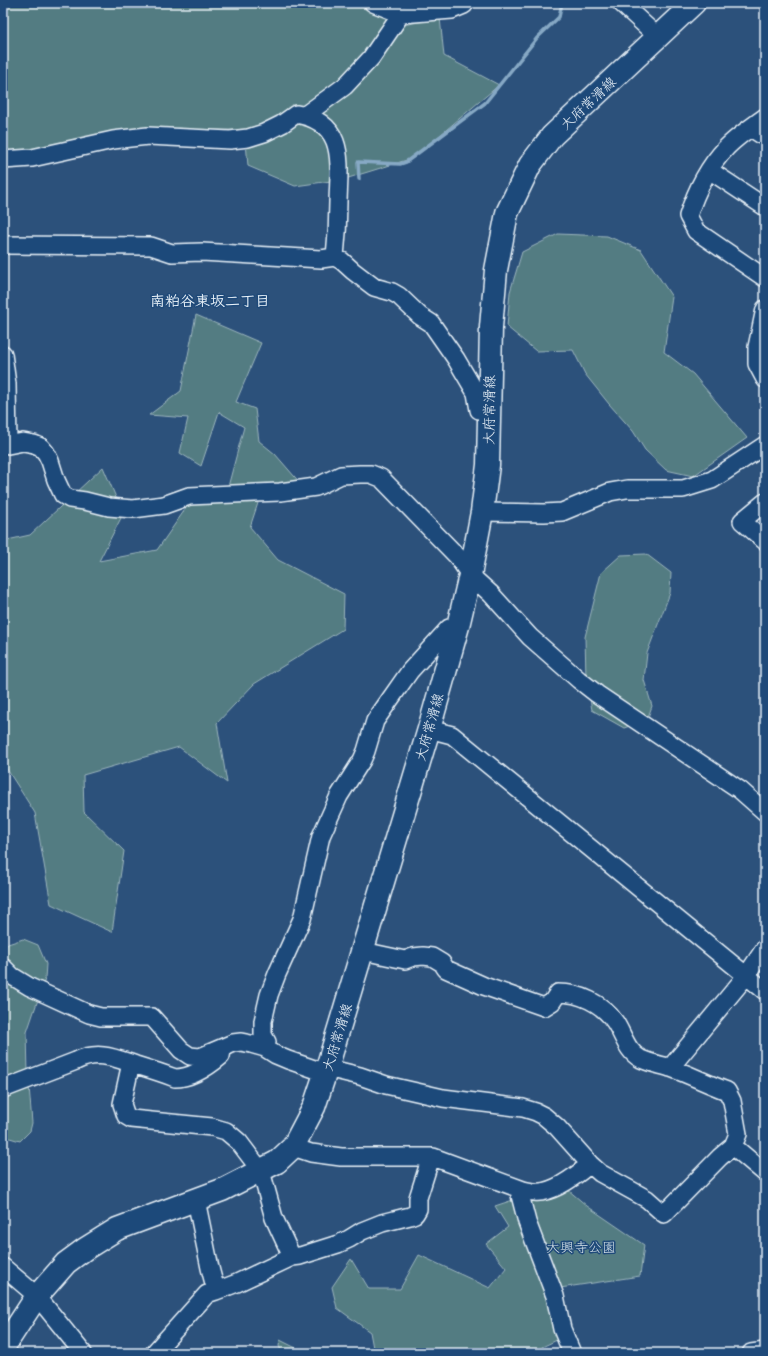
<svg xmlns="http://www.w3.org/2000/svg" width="768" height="1356" font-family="'Playpen Sans','Klee One',sans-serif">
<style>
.green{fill:#527b82;stroke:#9db6bd}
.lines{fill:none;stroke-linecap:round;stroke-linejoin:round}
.stream{stroke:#87a9c5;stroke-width:3.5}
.minor-casing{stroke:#e8f1f8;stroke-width:20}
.major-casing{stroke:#e8f1f8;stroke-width:25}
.minor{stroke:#1f4a7a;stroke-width:17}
.major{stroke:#1f4a7a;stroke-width:22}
.labels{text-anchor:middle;stroke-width:3;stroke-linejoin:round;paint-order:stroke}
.street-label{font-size:14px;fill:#e8f1f8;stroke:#1f4a7a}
.park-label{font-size:14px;fill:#d2dfe6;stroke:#1f4a7a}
.neighbourhood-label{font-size:15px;font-weight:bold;fill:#e8f1f8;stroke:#1f4a7a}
</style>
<rect width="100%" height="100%" fill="#2c517b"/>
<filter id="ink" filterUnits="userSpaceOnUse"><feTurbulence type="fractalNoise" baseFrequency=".025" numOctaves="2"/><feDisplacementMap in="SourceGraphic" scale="8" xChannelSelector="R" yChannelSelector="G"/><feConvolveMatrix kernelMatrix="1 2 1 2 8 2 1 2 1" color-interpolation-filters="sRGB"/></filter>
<g filter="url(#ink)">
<!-- green -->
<path class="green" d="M 3,3 L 354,3 L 403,25 L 440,18 L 444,56 L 499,85 L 413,158 L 345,179 L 295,186 L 248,166 L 245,130 L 133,131 L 3,156 Z
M 558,234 L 607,236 L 641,250 L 672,297 L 664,352 L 693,374 L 747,438 L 693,476 L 666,470 L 645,450 L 633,431 L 609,404 L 585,374 L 573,350 L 536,351 L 507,327 L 510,292 L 522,252 Z
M 196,315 L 261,343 L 236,402 L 255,409 L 259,441 L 275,454 L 301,484 L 264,485 L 250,527 L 278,560 L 344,594 L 343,629 L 254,684 L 217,723 L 227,783 L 179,747 L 83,775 L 84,812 L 124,851 L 112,932 L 51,904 L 35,813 L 3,763 L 3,541 L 30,535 L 103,467 L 123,514 L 99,561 L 157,550 L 193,498 L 225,498 L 244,427 L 219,412 L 201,466 L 180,453 L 188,418 L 149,415 L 181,391 Z
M 646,554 L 671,573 L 670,593 L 647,653 L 644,680 L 652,706 L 647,720 L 624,728 L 592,710 L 586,677 L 585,637 L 601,573 L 621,555 Z
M 23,939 L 38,945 L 46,964 L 45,979 L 27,1032 L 28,1074 L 32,1123 L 30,1131 L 20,1141 L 3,1136 L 3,950 L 8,944 Z
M 567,1189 L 587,1206 L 644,1245 L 640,1276 L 560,1288 L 559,1339 L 542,1347 L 542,1353 L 374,1353 L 370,1332 L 337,1308 L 332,1287 L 351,1259 L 369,1289 L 400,1289 L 419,1255 L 490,1288 L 506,1268 L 486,1244 L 508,1227 L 495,1206 L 522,1197 Z
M 280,1340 L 304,1352 L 303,1353 L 282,1353 L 279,1346 Z"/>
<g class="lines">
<!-- stream -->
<path class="stream" d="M 359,179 L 358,162 L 400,164 L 406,162 L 485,103 L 537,38 L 559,17 L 562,3"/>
<!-- minor casing -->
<g class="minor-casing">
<path id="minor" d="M 373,3 L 401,14 L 452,10 L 464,5 L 465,3
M 621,3 L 658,37
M 305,115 L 345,86 L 371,58 L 401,14
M 765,117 C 753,126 736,137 726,148 C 708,167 696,191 688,216 L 696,231 L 765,278
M 751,128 L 765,137
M 3,160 L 32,158 L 113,140 L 130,138 L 148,136 L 230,140 L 248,138 L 264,133 L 282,124 L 296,114 C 347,122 339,163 338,202 C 338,221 337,239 335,257
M 709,170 L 765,207
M 3,245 L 151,246 L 172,253 L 202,252 L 321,259 L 335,257 L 342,261 L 353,271 L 374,287 L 392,292 L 399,296 L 420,316 L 431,323 L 456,359 L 476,393 L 479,410 L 489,411
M 765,309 L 757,347 L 757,364 L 765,379
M 3,354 L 7,384 L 8,445 L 23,442 L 34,444 L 41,447 L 46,453 L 50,461 L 56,480 L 63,495 L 70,499 L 85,501 L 109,507 L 133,509 L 164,505 L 189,496 L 280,492 L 316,487 L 341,475 L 360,474 L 371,474 L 381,478 L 417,515 L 457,556 L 470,575 L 491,594 L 530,637 L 579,680 L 597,694 L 740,790 L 765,812
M 765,502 L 742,521 L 765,541
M 482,512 L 544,513 L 562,512 L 610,492 L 627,489 L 683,489 L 712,480 L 765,445
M 429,729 L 452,735 L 765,991
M 3,967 L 12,976 L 30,987 L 89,1014 L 101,1017 L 152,1017 L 181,1050 L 190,1056 L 200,1057 L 233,1043 L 241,1042 L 251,1044 L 265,1048 L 276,1055 L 288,1060 L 326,1073
M 265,1048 L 267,1042 L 263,1035 L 263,1021 L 269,995 L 277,974 L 302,919 L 321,836 L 339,796 L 362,760 L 366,751 L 375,721 L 391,698 L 410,671 L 449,628 L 458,626
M 131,1063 L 122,1104 L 126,1116 L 131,1119 L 212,1127 L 226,1131 L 239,1142 L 261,1171 L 274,1218 L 292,1257 L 237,1283 L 216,1291
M 327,1068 L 360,1076 L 386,1085 L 443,1098 L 523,1108 L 536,1112 L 544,1116 L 557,1127 L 590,1164 L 600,1173 L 647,1199 L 664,1214 L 720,1157 L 733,1146 L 738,1134 L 732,1101 L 727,1091 C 708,1084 690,1075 671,1068 C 661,1065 650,1063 641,1059 C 627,1052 623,1034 615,1022 C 602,1003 580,993 558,993 L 552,1002 L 544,1007 L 484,986 L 446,969 L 442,963 L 432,957 L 423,956 L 413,957 L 405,960 L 363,951
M 670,1068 L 746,976 L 765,948
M 3,1089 L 76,1061 C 98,1050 115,1058 136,1065 C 149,1069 162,1073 175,1078 C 192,1078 208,1067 221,1056 L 222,1051
M 733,1146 L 765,1173
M 293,1147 L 311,1153 L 341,1157 L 433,1157 L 523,1190 C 527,1191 531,1192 535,1192 C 553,1194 577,1175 590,1164
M 523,1190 L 520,1195 L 527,1222 L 555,1296 L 562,1329 L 572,1353
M 292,1257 L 300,1256 L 338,1244 L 349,1239 L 362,1231 L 382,1223 L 410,1216 L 415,1214 L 418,1209 L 418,1198 L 431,1157
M 3,1267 L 37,1296 L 83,1353
M 154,1353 L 207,1294 L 216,1291 L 210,1268 L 196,1200
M 751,1353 L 765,1351"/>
</g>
<!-- major casing -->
<g class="major-casing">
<path id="major" d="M 3,1348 L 37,1296 L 66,1263 L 85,1249 L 117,1229 L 222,1190 L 277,1162 L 293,1147 L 314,1107 L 327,1068 L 429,729 L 458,626 L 470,575 L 482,512 L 488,465 L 491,327 L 496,270 L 507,213 L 530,165 L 552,136 L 694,3"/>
</g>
<!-- minor -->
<use href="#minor" class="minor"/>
<!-- major -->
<use href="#major" class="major"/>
</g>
</g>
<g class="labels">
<!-- street labels -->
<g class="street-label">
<text transform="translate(588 103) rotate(-43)" y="5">大府常滑線</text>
<text transform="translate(489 410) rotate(-89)" y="5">大府常滑線</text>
<text transform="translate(429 727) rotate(-74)" y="5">大府常滑線</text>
<text transform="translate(337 1037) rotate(-73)" y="5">大府常滑線</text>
</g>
<!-- park labels -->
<g class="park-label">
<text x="581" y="1252">大興寺公園</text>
</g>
<!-- neighbourhood labels -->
<g class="neighbourhood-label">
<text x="210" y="306">南粕谷東坂二丁目</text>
</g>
</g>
<!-- margin -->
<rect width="768" height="1356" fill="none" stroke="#1f4a7a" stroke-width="16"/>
<rect x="8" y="8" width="752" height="1340" fill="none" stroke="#e8f1f8" stroke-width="1.5" filter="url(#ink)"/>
</svg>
